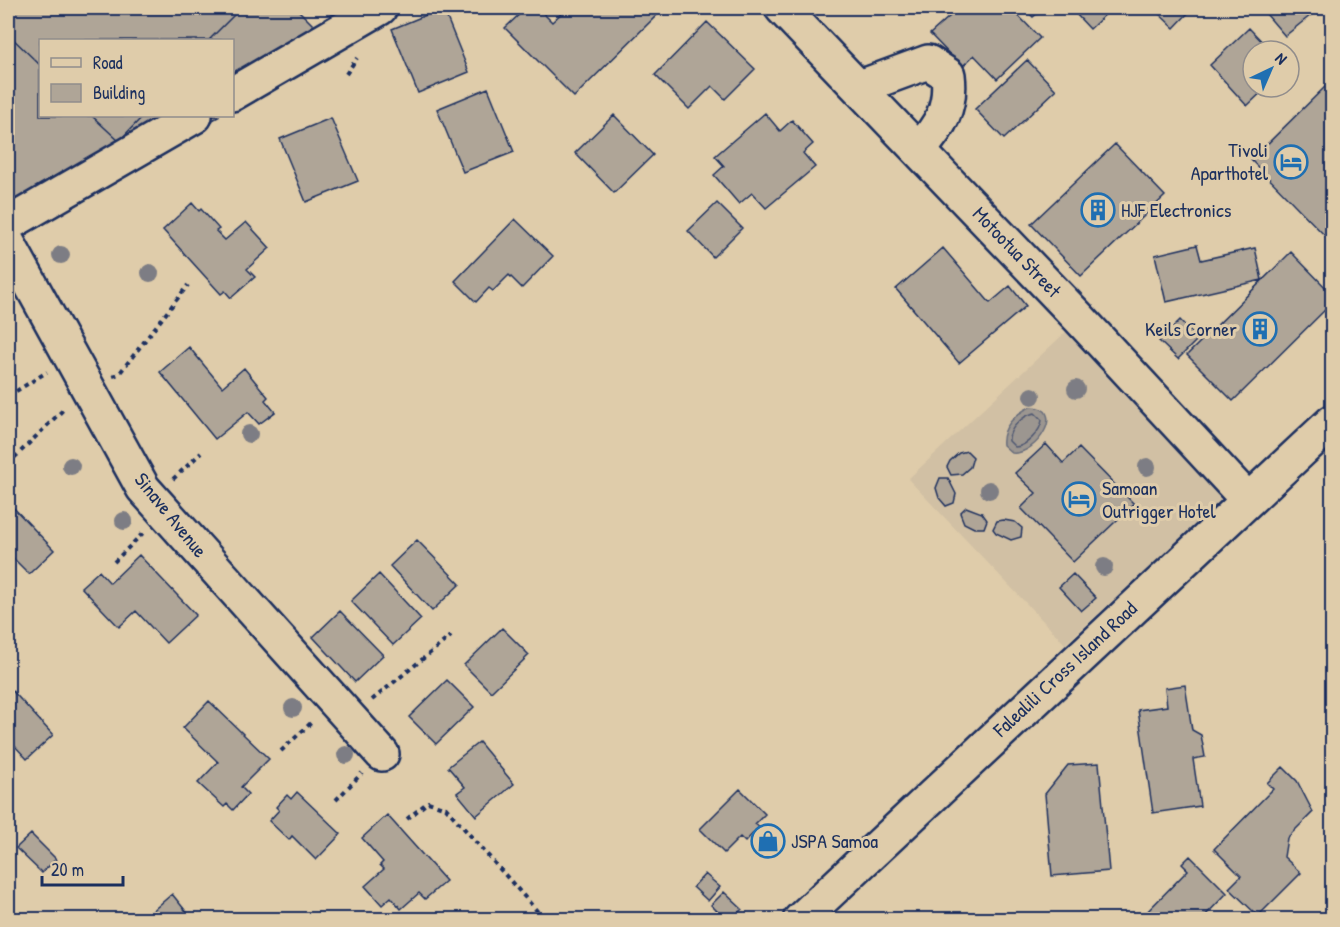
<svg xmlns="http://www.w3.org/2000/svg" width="1340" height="927" font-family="'Patrick Hand',sans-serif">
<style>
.built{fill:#d1c0a4}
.water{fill:#9c9690;stroke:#686d7c;stroke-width:1.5}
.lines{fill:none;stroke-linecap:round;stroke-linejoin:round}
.shore{stroke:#4f5872;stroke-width:1.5}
.building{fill:#afa597;stroke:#1b2f5e;stroke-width:1.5}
.minor-casing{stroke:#1b2f5e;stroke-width:38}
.major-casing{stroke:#1b2f5e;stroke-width:38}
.path{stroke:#1b2f5e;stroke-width:4;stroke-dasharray:4.5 4.5;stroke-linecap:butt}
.minor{stroke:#dfccaa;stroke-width:33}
.major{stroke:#dfccaa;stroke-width:33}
.tree{fill:#7d7d84}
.labels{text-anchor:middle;stroke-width:6;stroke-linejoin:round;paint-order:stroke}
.poi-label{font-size:20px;fill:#1b2f5e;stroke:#dfccaa;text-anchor:start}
.street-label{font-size:20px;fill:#1b2f5e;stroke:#dfccaa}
</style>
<rect width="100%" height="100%" fill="#dfccaa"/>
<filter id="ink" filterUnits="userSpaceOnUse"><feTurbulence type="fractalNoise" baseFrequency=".0167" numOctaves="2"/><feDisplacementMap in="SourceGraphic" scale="12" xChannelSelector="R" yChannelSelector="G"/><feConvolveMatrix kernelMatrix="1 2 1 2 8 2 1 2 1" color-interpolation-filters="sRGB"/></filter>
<g filter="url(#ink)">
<!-- built -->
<path class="built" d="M 1069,329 L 1226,497 L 1065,644 L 908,479 Z"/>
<!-- water -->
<path class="water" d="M 1030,407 C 1068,406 1037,456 1012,453 L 1003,445 C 1001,428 1015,414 1030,407 Z"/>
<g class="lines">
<!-- shore -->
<path class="shore" d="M 1035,413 L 1042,420 C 1041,431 1026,447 1015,447 L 1009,441 C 1008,429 1023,415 1035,413 Z"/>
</g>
<!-- building -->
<path class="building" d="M 8,8 L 296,8 L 322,34 L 232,109 L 232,40 L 40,40 L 40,116 L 220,116 L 27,220 L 8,199 Z
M 11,8 L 237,8 L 239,10 L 209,40 L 40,40 L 40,65 L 8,34 L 8,11 Z
M 443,8 L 469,72 L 418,93 L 392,29 Z
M 526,8 L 538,8 L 552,22 L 567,8 L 657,8 L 661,11 L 574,97 L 505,28 Z
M 959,8 L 1011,8 L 1040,38 L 997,79 L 974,55 L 962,67 L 930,34 Z
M 1024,8 L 1044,8 L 1033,17 Z
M 1083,8 L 1112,8 L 1090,29 L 1076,14 Z
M 1156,8 L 1193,8 L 1174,28 L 1154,9 Z
M 1261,8 L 1304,8 L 1311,15 L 1285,36 Z
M 707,22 L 755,69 L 725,99 L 712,86 L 689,109 L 655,75 Z
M 1249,28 L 1271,51 L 1253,51 L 1253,87 L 1267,87 L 1247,106 L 1210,65 Z
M 1027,60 L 1056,90 L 1004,139 L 975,109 Z
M 1332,80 L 1332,159 L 1327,165 L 1332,170 L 1332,243 L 1251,160 Z
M 488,88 L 514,152 L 463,172 L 437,109 Z
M 765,113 L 780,131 L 792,120 L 813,144 L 803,153 L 815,167 L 766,208 L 752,193 L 739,204 L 714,175 L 724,166 L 715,156 Z
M 614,115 L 653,155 L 614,193 L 575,153 Z
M 92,116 L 143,116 L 119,141 Z
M 331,118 L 358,181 L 306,202 L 280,139 Z
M 1115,144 L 1165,196 L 1081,276 L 1031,224 Z
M 192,203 L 199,211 L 201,209 L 219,229 L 216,231 L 225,240 L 246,222 L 270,248 L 247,269 L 255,277 L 231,298 L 225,291 L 221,294 L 163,230 Z
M 717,203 L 742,228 L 713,257 L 688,231 Z
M 515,219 L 553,256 L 522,288 L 509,275 L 493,291 L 489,288 L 476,302 L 455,281 Z
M 1197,245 L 1201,260 L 1255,248 L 1262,280 L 1166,302 L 1155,255 Z
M 943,248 L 990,303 L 1010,286 L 1026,306 L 959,363 L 896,289 Z
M 1291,252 L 1332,294 L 1332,303 L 1233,401 L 1187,355 Z
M 1180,320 L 1198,339 L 1178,359 L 1159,341 Z
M 189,347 L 222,387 L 244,368 L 268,397 L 265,400 L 275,412 L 259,424 L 248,412 L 215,439 L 160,372 Z
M 1046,444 L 1063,463 L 1079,448 L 1134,504 L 1073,562 L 1021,508 L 1036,493 L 1015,473 Z
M 967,451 L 973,457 L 970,467 L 962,474 L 951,475 L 947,467 L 950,461 L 959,453 Z
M 940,478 L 948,478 L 956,494 L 954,503 L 946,506 L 939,498 L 936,488 Z
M 8,502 L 54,550 L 29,574 L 8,553 Z
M 966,507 L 982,513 L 987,520 L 984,528 L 974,528 L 964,523 L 960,513 Z
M 1004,520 L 1015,522 L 1022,528 L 1021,537 L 1011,540 L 996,533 L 993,529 L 997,521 Z
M 417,540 L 460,584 L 432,611 L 390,566 Z
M 139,555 L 196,615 L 166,643 L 136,611 L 119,627 L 81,587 L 99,571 L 110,583 Z
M 379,574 L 421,619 L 393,645 L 351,601 Z
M 1073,574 L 1096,598 L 1081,611 L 1059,587 Z
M 340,611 L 383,655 L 355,682 L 313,637 Z
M 502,628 L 529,655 L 491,692 L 464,665 Z
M 447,680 L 474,707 L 436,744 L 409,717 Z
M 1185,685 L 1192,730 L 1201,735 L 1205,757 L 1193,759 L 1200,806 L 1153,813 L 1138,710 L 1167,706 L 1165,688 Z
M 9,687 L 53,735 L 27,759 L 13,744 L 8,749 Z
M 209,701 L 269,759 L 241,787 L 248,794 L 233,810 L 227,804 L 224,807 L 198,783 L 218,762 L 183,728 Z
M 479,742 L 514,784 L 476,816 L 457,793 L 465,787 L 448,767 Z
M 1099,763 L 1109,871 L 1052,876 L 1045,794 L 1068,765 Z
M 1283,767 L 1297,781 L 1313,812 L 1287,838 L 1284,857 L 1301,873 L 1258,916 L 1229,888 L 1241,876 L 1214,849 L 1273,789 L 1267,783 Z
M 740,789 L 765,814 L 755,824 L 759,827 L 745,842 L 740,837 L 724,853 L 700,829 Z
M 297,792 L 341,834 L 316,860 L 292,836 L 289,840 L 269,821 L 279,810 L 276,807 L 287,795 L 291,799 Z
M 387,815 L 446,881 L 425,899 L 419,893 L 401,909 L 391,897 L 382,905 L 365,886 L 384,869 L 380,865 L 383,862 L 362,838 Z
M 31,834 L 56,859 L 42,873 L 16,848 Z
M 1190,856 L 1227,893 L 1201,920 L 1139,920 L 1188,870 L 1182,864 Z
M 705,874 L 720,887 L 708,901 L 693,887 Z
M 724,892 L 742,909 L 731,920 L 726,920 L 711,905 Z
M 172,894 L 193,920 L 142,920 Z"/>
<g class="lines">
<!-- minor casing -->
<g class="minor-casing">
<path id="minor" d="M 860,87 L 928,62 L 948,75 C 952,108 940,126 919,150
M 232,94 L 380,8
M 8,224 L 195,116
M 8,243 L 143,488 L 382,754"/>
</g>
<!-- major casing -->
<g class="major-casing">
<path id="major" d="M 782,8 L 1079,318 L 1247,499
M 800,920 L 1332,422"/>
</g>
<!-- path -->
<path class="path" d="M 346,74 L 357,58
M 113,376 L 119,374 L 188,285
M 8,391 L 13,393 L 47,372
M 8,464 L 65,408
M 173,479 L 201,453
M 114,562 L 143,533
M 372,700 L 451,636
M 281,751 L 313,721
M 336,800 L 362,773
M 407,819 L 428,802 L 446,808 L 545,920"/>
<!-- minor -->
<use href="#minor" class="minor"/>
<!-- major -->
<use href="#major" class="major"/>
</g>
<!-- trees -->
<g class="tree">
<circle cx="61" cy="255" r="9"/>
<circle cx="150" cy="273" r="9"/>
<circle cx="1076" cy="389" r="9"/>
<circle cx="1032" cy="396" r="9"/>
<circle cx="249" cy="434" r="9"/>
<circle cx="71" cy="466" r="9"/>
<circle cx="1147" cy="467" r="9"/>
<circle cx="989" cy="490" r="9"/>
<circle cx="124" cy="521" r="9"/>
<circle cx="1104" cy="567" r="9"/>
<circle cx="293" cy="708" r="9"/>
<circle cx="346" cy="755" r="9"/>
</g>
</g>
<!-- icons -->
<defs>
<g id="hotel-ring" transform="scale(1.725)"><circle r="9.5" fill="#dfccaa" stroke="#1f6fb2" stroke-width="1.5"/><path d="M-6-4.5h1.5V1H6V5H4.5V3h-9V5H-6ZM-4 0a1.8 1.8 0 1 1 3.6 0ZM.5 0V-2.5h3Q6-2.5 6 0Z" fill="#1f6fb2"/></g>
<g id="building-ring" transform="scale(1.725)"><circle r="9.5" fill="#dfccaa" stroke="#1f6fb2" stroke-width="1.5"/><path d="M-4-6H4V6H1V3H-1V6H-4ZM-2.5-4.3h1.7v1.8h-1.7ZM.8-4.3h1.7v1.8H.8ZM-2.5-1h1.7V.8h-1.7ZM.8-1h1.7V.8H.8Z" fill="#1f6fb2"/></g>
<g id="shop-ring" transform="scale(1.725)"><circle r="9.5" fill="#dfccaa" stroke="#1f6fb2" stroke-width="1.5"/><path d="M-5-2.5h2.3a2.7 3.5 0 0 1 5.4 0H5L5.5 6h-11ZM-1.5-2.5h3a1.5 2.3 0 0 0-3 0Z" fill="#1f6fb2"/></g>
</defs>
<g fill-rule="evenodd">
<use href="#hotel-ring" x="1291" y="162"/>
<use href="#building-ring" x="1098" y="210"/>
<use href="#building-ring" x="1260" y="329"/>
<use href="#hotel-ring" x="1079" y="499"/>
<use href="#shop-ring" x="768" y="841"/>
</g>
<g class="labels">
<!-- poi labels -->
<g class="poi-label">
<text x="1268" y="157" text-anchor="end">Tivoli<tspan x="1268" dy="23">Aparthotel</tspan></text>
<text x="1121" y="217">HJF Electronics</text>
<text x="1237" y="336" text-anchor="end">Keils Corner</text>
<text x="1102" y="495">Samoan<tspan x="1102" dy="23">Outrigger Hotel</tspan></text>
<text x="791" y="848">JSPA Samoa</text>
</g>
<!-- street labels -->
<g class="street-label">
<text transform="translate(1017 252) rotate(46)" y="7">Motootua Street</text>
<text transform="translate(171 515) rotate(51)" y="7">Sinave Avenue</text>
<text transform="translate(1065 669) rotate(-43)" y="7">Falealili Cross Island Road</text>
</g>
</g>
<!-- margin -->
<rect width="1340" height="927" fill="none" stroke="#dfccaa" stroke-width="30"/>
<rect x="15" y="15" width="1310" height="897" fill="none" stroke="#1b2f5e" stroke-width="2" filter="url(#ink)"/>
<!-- legend -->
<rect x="39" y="39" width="195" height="78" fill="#dfccaa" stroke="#918d8c" stroke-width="1.5"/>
<rect x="51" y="58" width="30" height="9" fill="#dfccaa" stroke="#918d8c" stroke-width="1.5"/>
<text x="93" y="69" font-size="18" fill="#1b2f5e">Road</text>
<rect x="51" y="84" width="30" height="18" fill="#afa597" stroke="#918d8c" stroke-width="1.5"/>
<text x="93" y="99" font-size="18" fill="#1b2f5e">Building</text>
<!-- north arrow -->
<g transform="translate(1271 69) rotate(44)"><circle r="28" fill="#dfccaa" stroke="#918d8c" stroke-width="1.5"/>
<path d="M0-4.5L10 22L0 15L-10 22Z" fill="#1f6fb2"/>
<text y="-9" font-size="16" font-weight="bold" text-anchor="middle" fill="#1b2f5e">N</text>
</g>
<!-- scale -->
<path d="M42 876v9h81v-9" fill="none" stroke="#1b2f5e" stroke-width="3"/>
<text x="51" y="876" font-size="18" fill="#1b2f5e" stroke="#dfccaa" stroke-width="4.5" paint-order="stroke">20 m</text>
</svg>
